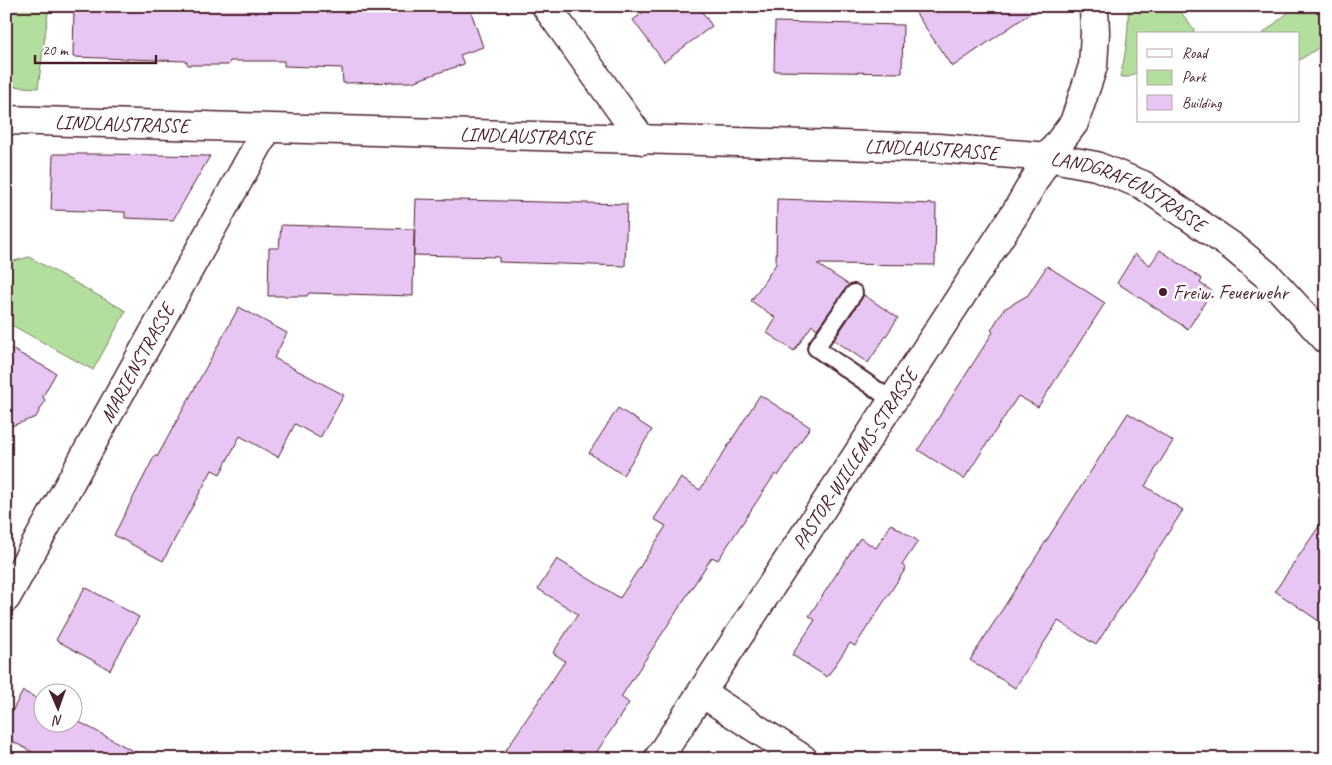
<svg xmlns="http://www.w3.org/2000/svg" width="1332" height="765" font-family="Caveat,sans-serif">
<style>
.green{fill:#b2df9d;stroke:#7e7f64}
.building{fill:#e8c6f3;stroke:#4a1f2b}
.lines{fill:none;stroke-linecap:round;stroke-linejoin:round}
.service-casing{stroke:#4a1f2b;stroke-width:20}
.minor-casing{stroke:#4a1f2b;stroke-width:31}
.tertiary-casing{stroke:#4a1f2b;stroke-width:31}
.service{stroke:#fff;stroke-width:16}
.minor{stroke:#fff;stroke-width:28}
.tertiary{stroke:#fff;stroke-width:28}
.poi-dot{fill:#4a1f2b;stroke:#fff;stroke-width:2}
.labels{text-anchor:middle;stroke-width:5;stroke-linejoin:round;paint-order:stroke}
.street-label{font-size:20px;fill:#4a1f2b;stroke:#fff}
.poi-label{font-size:20px;fill:#4a1f2b;stroke:#fff;text-anchor:start}
</style>
<rect width="100%" height="100%" fill="#fff"/>
<filter id="ink" filterUnits="userSpaceOnUse"><feTurbulence type="fractalNoise" baseFrequency=".02" numOctaves="2"/><feDisplacementMap in="SourceGraphic" scale="10" xChannelSelector="R" yChannelSelector="G"/><feConvolveMatrix kernelMatrix="1 2 1 2 8 2 1 2 1" color-interpolation-filters="sRGB"/></filter>
<g filter="url(#ink)">
<!-- green -->
<path class="green" d="M 6,6 L 49,6 L 38,88 L 6,86 Z
M 1128,6 L 1176,6 L 1194,29 L 1193,34 L 1138,34 L 1138,71 L 1129,77 L 1120,77 C 1126,53 1129,31 1128,6 Z
M 1296,6 L 1326,6 L 1326,43 L 1298,61 L 1298,34 L 1262,34 Z
M 29,257 L 126,311 L 93,370 L 6,322 L 6,263 Z"/>
<!-- building -->
<path class="building" d="M 74,6 L 469,6 L 483,47 L 460,55 L 464,64 L 412,82 L 343,83 L 342,68 L 284,66 L 284,61 L 230,61 L 228,65 L 188,65 L 186,61 L 73,57 Z
M 652,6 L 698,6 L 712,26 L 664,62 L 633,20 Z
M 911,6 L 1041,6 L 952,67 Z
M 775,22 L 903,25 L 902,73 L 774,71 Z
M 53,154 L 106,154 L 210,156 L 173,220 L 125,218 L 125,212 L 51,210 Z
M 416,199 L 627,204 L 625,266 L 499,262 L 499,257 L 414,255 Z
M 777,199 L 936,204 L 935,265 L 817,264 L 849,285 L 817,329 L 812,325 L 794,351 L 767,333 L 776,318 L 751,301 L 776,264 Z
M 281,225 L 414,229 L 413,296 L 309,293 L 307,296 L 268,296 L 269,248 L 279,248 Z
M 1160,250 L 1202,279 L 1200,283 L 1212,291 L 1188,329 L 1117,283 L 1135,254 L 1150,265 Z
M 1047,266 L 1105,303 L 1038,407 L 1018,396 L 964,479 L 918,450 L 993,332 L 991,330 L 1004,309 L 1028,295 Z
M 864,295 L 898,318 L 868,363 L 834,340 Z
M 239,307 L 287,333 L 274,358 L 344,395 L 320,438 L 295,424 L 278,457 L 240,436 L 220,474 L 212,470 L 163,561 L 114,535 L 155,455 L 157,457 Z
M 6,346 L 56,373 L 43,396 L 45,401 L 36,417 L 6,428 Z
M 760,395 L 810,427 L 778,476 L 775,474 L 718,560 L 712,557 L 621,697 L 629,703 L 592,759 L 500,759 L 565,661 L 553,653 L 578,614 L 538,589 L 557,559 L 620,598 L 666,526 L 654,519 L 681,478 L 700,490 Z
M 618,408 L 652,430 L 623,475 L 589,453 Z
M 1128,413 L 1173,441 L 1145,486 L 1183,510 L 1096,645 L 1058,621 L 1015,688 L 970,660 Z
M 1326,516 L 1326,626 L 1275,591 Z
M 891,524 L 918,541 L 902,565 L 906,568 L 855,646 L 850,643 L 827,677 L 792,655 L 815,620 L 809,616 L 860,538 L 876,548 Z
M 85,587 L 139,617 L 110,670 L 56,640 Z
M 23,691 L 42,701 L 42,722 L 72,722 L 72,718 L 148,759 L 45,759 L 6,738 L 6,722 Z"/>
<g class="lines">
<!-- service casing -->
<g class="service-casing">
<path id="service" d="M 854,293 L 816,348 L 893,401"/>
</g>
<!-- minor casing -->
<g class="minor-casing">
<g id="minor">
<path d="M 546,6 L 642,140"/>
<path id="s1" d="M 6,598 L 267,129"/>
<path d="M 702,693 L 803,759"/>
<path id="s2" d="M 658,759 L 1016,212 L 1048,157 L 1074,123 L 1093,66 L 1095,33 L 1094,6"/>
</g>
</g>
<!-- tertiary casing -->
<g class="tertiary-casing">
<g id="tertiary">
<path id="s3" d="M 6,120 L 938,148 L 1048,157 L 1096,166 L 1143,185 L 1233,247 L 1269,277 L 1326,339"/>
</g>
</g>
<!-- service -->
<use href="#service" class="service"/>
<!-- minor -->
<use href="#minor" class="minor"/>
<!-- tertiary -->
<use href="#tertiary" class="tertiary"/>
</g>
</g>
<!-- markers -->
<circle class="poi-dot" cx="1163" cy="292" r="5"/>
<g class="labels">
<!-- street labels -->
<g class="street-label">
<text dy="7" stroke="none"><textPath href="#s3" startOffset="116">LINDLAUSTRASSE</textPath></text>
<text dy="7" stroke="none"><textPath href="#s3" startOffset="521">LINDLAUSTRASSE</textPath></text>
<text dy="7" stroke="none"><textPath href="#s3" startOffset="926">LINDLAUSTRASSE</textPath></text>
<text dy="7" stroke="none"><textPath href="#s3" startOffset="1131">LANDGRAFENSTRASSE</textPath></text>
<text dy="7" stroke="none"><textPath href="#s1" startOffset="269">MARIENSTRASSE</textPath></text>
<text dy="7" stroke="none"><textPath href="#s2" startOffset="359">PASTOR-WILLEMS-STRASSE</textPath></text>
</g>
<!-- poi labels -->
<g class="poi-label">
<text x="1173" y="299">Freiw. Feuerwehr</text>
</g>
</g>
<!-- margin -->
<rect width="1332" height="765" fill="none" stroke="#fff" stroke-width="25"/>
<rect x="12" y="12" width="1307" height="740" fill="none" stroke="#4a1f2b" stroke-width="2" filter="url(#ink)"/>
<!-- legend -->
<rect x="1137" y="32" width="162" height="90" fill="#ffffff" stroke="#b7a5aa"/>
<rect x="1147" y="49" width="25" height="8" fill="#ffffff" stroke="#b7a5aa"/>
<text x="1182" y="58" font-size="15" fill="#4a1f2b">Road</text>
<rect x="1147" y="70" width="25" height="15" fill="#b2df9d" stroke="#b7a5aa"/>
<text x="1182" y="82" font-size="15" fill="#4a1f2b">Park</text>
<rect x="1147" y="95" width="25" height="15" fill="#e8c6f3" stroke="#b7a5aa"/>
<text x="1182" y="108" font-size="15" fill="#4a1f2b">Building</text>
<!-- north arrow -->
<g transform="translate(58 708) rotate(178)"><circle r="24" fill="#ffffff" stroke="#b7a5aa"/>
<path d="M0-4L9 19L0 12L-9 19Z" fill="#4a1f2b"/>
<text y="-8" font-size="14" font-weight="bold" text-anchor="middle" fill="#4a1f2b">N</text>
</g>
<!-- scale -->
<path d="M35 55v8h121v-8" fill="none" stroke="#4a1f2b" stroke-width="2.5"/>
<text x="42" y="55" font-size="15" fill="#4a1f2b" stroke="#ffffff" stroke-width="4" paint-order="stroke">20 m</text>
</svg>
